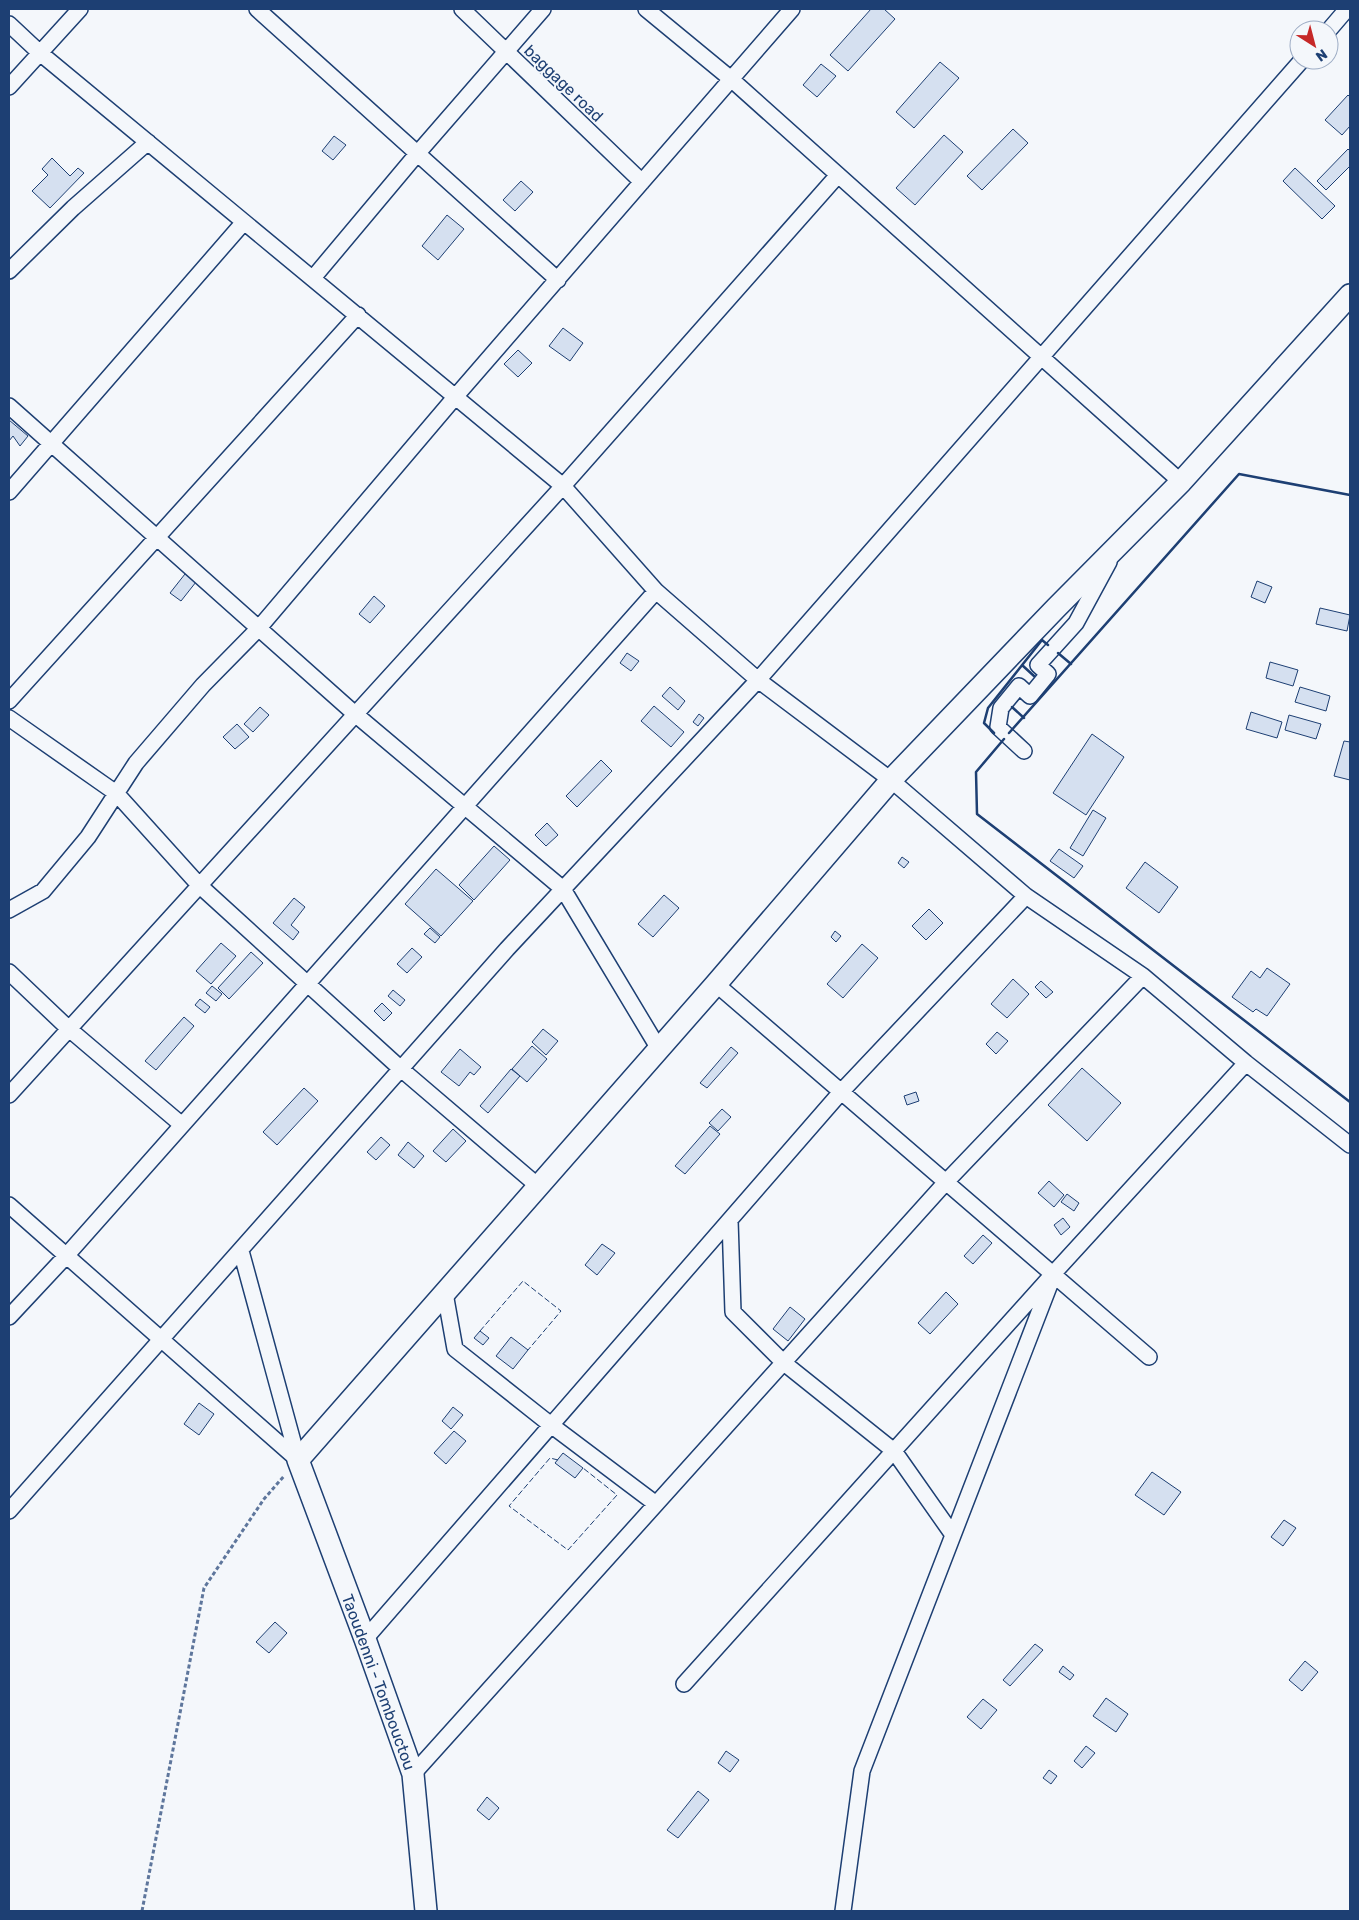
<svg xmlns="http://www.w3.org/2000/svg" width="1359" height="1920" font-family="Rubik,sans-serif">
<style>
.building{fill:#d5e0f0;stroke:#1d3f73}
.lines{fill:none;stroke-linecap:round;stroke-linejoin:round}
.street-casing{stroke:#1d3f73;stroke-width:18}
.secondary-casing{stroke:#1d3f73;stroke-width:24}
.path{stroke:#5e769c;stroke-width:3;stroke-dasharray:4 2.5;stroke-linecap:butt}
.street{stroke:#f4f7fb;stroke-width:15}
.secondary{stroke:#f4f7fb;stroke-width:21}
.fence{stroke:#1d3f73;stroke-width:1;stroke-dasharray:6 2.5;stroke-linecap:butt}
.wall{stroke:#1d3f73;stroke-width:2.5}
.labels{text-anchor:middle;stroke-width:4;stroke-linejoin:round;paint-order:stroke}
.street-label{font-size:16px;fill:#1d3f73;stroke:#f4f7fb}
</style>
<rect width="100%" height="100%" fill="#f4f7fb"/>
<!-- building -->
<path class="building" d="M 871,9 L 884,9 L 895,19 L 848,71 L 830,55 Z
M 940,62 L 959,78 L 914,128 L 896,112 Z
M 821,64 L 836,76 L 817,97 L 803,85 Z
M 1348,95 L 1350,97 L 1350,126 L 1342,135 L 1325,120 Z
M 1013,129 L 1028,143 L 982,190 L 967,176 Z
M 944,135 L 963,152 L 915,205 L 896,188 Z
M 334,136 L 346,145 L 333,160 L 322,151 Z
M 1348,149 L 1350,151 L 1350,166 L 1326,190 L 1317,181 Z
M 52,158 L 70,176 L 78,168 L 84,173 L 50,208 L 32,191 L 48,175 L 42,169 Z
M 1295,168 L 1335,206 L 1322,219 L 1283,181 Z
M 521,181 L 533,192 L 515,211 L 503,200 Z
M 447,215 L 464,229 L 438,260 L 422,246 Z
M 563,328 L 583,343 L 570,361 L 549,346 Z
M 518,350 L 532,363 L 518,377 L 504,364 Z
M 9,420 L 28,436 L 20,446 L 13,436 L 9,441 Z
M 185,574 L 196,582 L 181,601 L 170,593 Z
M 1257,581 L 1272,587 L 1265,603 L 1251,597 Z
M 374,596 L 385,606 L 370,623 L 359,614 Z
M 1320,608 L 1350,615 L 1347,631 L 1316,624 Z
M 627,653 L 639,661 L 631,671 L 620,663 Z
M 1270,662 L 1298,670 L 1293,686 L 1266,678 Z
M 670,687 L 685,701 L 678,710 L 662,696 Z
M 1300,687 L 1330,696 L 1326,711 L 1295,702 Z
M 654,706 L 684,732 L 671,747 L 641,721 Z
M 260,707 L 269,715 L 253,732 L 244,724 Z
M 1251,712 L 1282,722 L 1277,738 L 1246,729 Z
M 699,714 L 704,718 L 698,726 L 693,722 Z
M 1289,715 L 1321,724 L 1316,739 L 1285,730 Z
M 237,724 L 249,737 L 235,749 L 223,737 Z
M 1092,734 L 1124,757 L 1086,815 L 1053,793 Z
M 1344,741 L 1350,742 L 1350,780 L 1334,776 Z
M 601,760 L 612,771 L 577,807 L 566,796 Z
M 1093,810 L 1106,818 L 1083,856 L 1070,848 Z
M 547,823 L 558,835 L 546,846 L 535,835 Z
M 494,846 L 510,860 L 474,900 L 459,885 Z
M 1059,849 L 1083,866 L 1074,878 L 1050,861 Z
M 902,857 L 909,862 L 904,868 L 898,863 Z
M 1145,862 L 1178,887 L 1159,913 L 1126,888 Z
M 436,869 L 473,901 L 441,936 L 405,904 Z
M 664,895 L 679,908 L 653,937 L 638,924 Z
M 294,898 L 305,907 L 291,925 L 299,932 L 293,940 L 273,923 Z
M 929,909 L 943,923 L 926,940 L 912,926 Z
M 430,928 L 440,937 L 435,943 L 424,934 Z
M 835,931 L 841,936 L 836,942 L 831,937 Z
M 221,943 L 236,956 L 211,984 L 196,971 Z
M 862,944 L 878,958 L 843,998 L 827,984 Z
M 412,948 L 422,957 L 407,973 L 397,964 Z
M 251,952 L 263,963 L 229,999 L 218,988 Z
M 1267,968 L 1290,984 L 1267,1016 L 1256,1009 L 1253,1012 L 1232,997 L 1251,971 L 1260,978 Z
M 1013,979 L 1029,994 L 1007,1018 L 991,1004 Z
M 1041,981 L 1053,992 L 1046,998 L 1035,987 Z
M 212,986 L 222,994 L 216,1001 L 206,993 Z
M 393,990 L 405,1000 L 400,1006 L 388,996 Z
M 200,999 L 210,1007 L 205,1013 L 195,1005 Z
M 382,1003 L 392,1013 L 384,1021 L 374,1011 Z
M 184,1017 L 194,1026 L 156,1070 L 145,1061 Z
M 543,1029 L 558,1041 L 546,1055 L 532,1042 Z
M 997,1032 L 1008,1041 L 996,1054 L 986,1044 Z
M 532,1046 L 547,1059 L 527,1082 L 512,1069 Z
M 731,1047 L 738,1053 L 707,1088 L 700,1083 Z
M 460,1049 L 481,1067 L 474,1075 L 470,1072 L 459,1086 L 441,1072 Z
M 1082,1068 L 1121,1103 L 1087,1141 L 1048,1105 Z
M 511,1069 L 520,1076 L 488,1113 L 480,1106 Z
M 304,1088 L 318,1101 L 277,1145 L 263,1132 Z
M 916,1092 L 919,1101 L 907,1105 L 904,1096 Z
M 722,1109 L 731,1117 L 718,1131 L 709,1123 Z
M 710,1126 L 720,1134 L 685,1174 L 675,1166 Z
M 453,1129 L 466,1141 L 446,1162 L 433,1151 Z
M 381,1137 L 390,1145 L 376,1160 L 367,1152 Z
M 408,1142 L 424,1156 L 414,1168 L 398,1155 Z
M 1049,1181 L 1064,1195 L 1054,1207 L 1038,1193 Z
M 1067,1194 L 1079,1203 L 1074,1211 L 1061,1202 Z
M 1063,1218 L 1070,1227 L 1061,1235 L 1054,1225 Z
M 983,1235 L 992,1243 L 973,1264 L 964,1256 Z
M 602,1244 L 615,1253 L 597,1275 L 585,1265 Z
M 946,1292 L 958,1304 L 930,1334 L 918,1323 Z
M 790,1307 L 805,1319 L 788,1341 L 773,1329 Z
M 480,1331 L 489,1338 L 483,1345 L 474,1338 Z
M 511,1337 L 528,1350 L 513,1369 L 496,1356 Z
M 199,1403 L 214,1414 L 199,1435 L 184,1424 Z
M 453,1407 L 463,1415 L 451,1429 L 442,1421 Z
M 454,1431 L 466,1441 L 446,1464 L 434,1453 Z
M 563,1453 L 583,1468 L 575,1478 L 555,1463 Z
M 1152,1472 L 1181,1492 L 1164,1515 L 1135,1495 Z
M 1284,1520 L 1296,1528 L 1283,1546 L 1271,1537 Z
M 275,1622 L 287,1633 L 269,1653 L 256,1642 Z
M 1035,1644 L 1043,1650 L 1010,1686 L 1003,1680 Z
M 1305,1661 L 1318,1672 L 1302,1691 L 1289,1680 Z
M 1063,1666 L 1074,1675 L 1070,1680 L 1059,1672 Z
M 1106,1698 L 1128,1714 L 1116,1732 L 1093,1716 Z
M 983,1699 L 997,1710 L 981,1729 L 967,1717 Z
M 1086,1746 L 1095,1753 L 1082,1768 L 1074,1761 Z
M 726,1751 L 739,1760 L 730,1772 L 718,1763 Z
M 1049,1770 L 1057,1776 L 1051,1784 L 1043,1778 Z
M 698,1791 L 709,1800 L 678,1838 L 667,1830 Z
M 487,1797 L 499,1808 L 489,1820 L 477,1810 Z"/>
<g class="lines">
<!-- street casing -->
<g class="street-casing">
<path id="street" d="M 257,9 L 558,280
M 462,9 L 642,182
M 646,9 L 731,79 L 1181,482
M 9,24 L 40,53 L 563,486 L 656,591 L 758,680 L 891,780 L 1026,896 L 1143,976 L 1246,1063 L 1350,1145
M 1329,30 L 1347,9
M 9,87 L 80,9
M 9,271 L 73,208 L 148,142
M 313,278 L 417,154 L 543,9
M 9,406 L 355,714 L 563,889 L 659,1049
M 9,492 L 244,222
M 9,701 L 358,315
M 9,718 L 116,793 L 199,885 L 401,1069 L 538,1186
M 1024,751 L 998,727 L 1001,708 L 1019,686 L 1030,696 L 1048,674 L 1038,665 L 1076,623 L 1109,562
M 9,910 L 43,891 L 88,837 L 136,763 L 203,685 L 259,628 L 456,396 L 792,9
M 9,972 L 69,1029 L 182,1125
M 716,984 L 1149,1357
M 9,1095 L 563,486 L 838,175
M 9,1205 L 298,1460
M 730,1220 L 733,1312 L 784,1363 L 894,1451 L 953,1535
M 241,1251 L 298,1460
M 445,1293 L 455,1349 L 551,1425 L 656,1504
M 9,1317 L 66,1256 L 656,591
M 9,1511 L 507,949 L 758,680 L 1302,60
M 365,1639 L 841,1092 L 1026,896
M 684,1684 L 1053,1274 L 1246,1063
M 413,1774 L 946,1182 L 1143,976
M 843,1911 L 862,1771 L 1050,1284"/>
</g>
<!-- secondary casing -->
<g class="secondary-casing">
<path id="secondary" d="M 426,1911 L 413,1774 L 365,1639 L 298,1460 L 716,984 L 891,780 L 1056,608 L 1181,482 L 1350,295"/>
</g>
<!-- path -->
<path class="path" d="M 142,1911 L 204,1588 L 264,1499 L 284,1476"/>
<!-- street -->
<use href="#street" class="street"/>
<!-- secondary -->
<use href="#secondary" class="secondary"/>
<!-- fence -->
<path class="fence" d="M 480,1331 L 523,1281 L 561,1311 L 528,1350
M 558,1460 L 550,1458 L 509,1506 L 568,1550 L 617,1495 L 583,1468"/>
<!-- wall -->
<path class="wall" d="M 1058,653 L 1071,664
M 1022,665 L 1034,676
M 1012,707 L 1024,718
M 994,733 L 984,723 L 988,708 L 1042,640 L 1048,645
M 1009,733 L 1239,474 L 1350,495
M 1004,739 L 976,772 L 977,814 L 1350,1102"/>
</g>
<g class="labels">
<!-- street labels -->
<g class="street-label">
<text transform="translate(564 83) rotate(44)" y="6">baggage road</text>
<text transform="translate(379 1682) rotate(70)" y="6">Taoudenni - Tombouctou</text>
</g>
</g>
<!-- border -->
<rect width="1359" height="1920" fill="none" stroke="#1d3f73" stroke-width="20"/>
<!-- north arrow -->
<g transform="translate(1314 45) rotate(144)"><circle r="24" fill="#f4f7fb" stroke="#9eadc5"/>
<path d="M0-4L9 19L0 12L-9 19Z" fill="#c62828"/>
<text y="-8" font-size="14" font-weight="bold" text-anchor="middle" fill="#1d3f73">N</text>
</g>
</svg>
